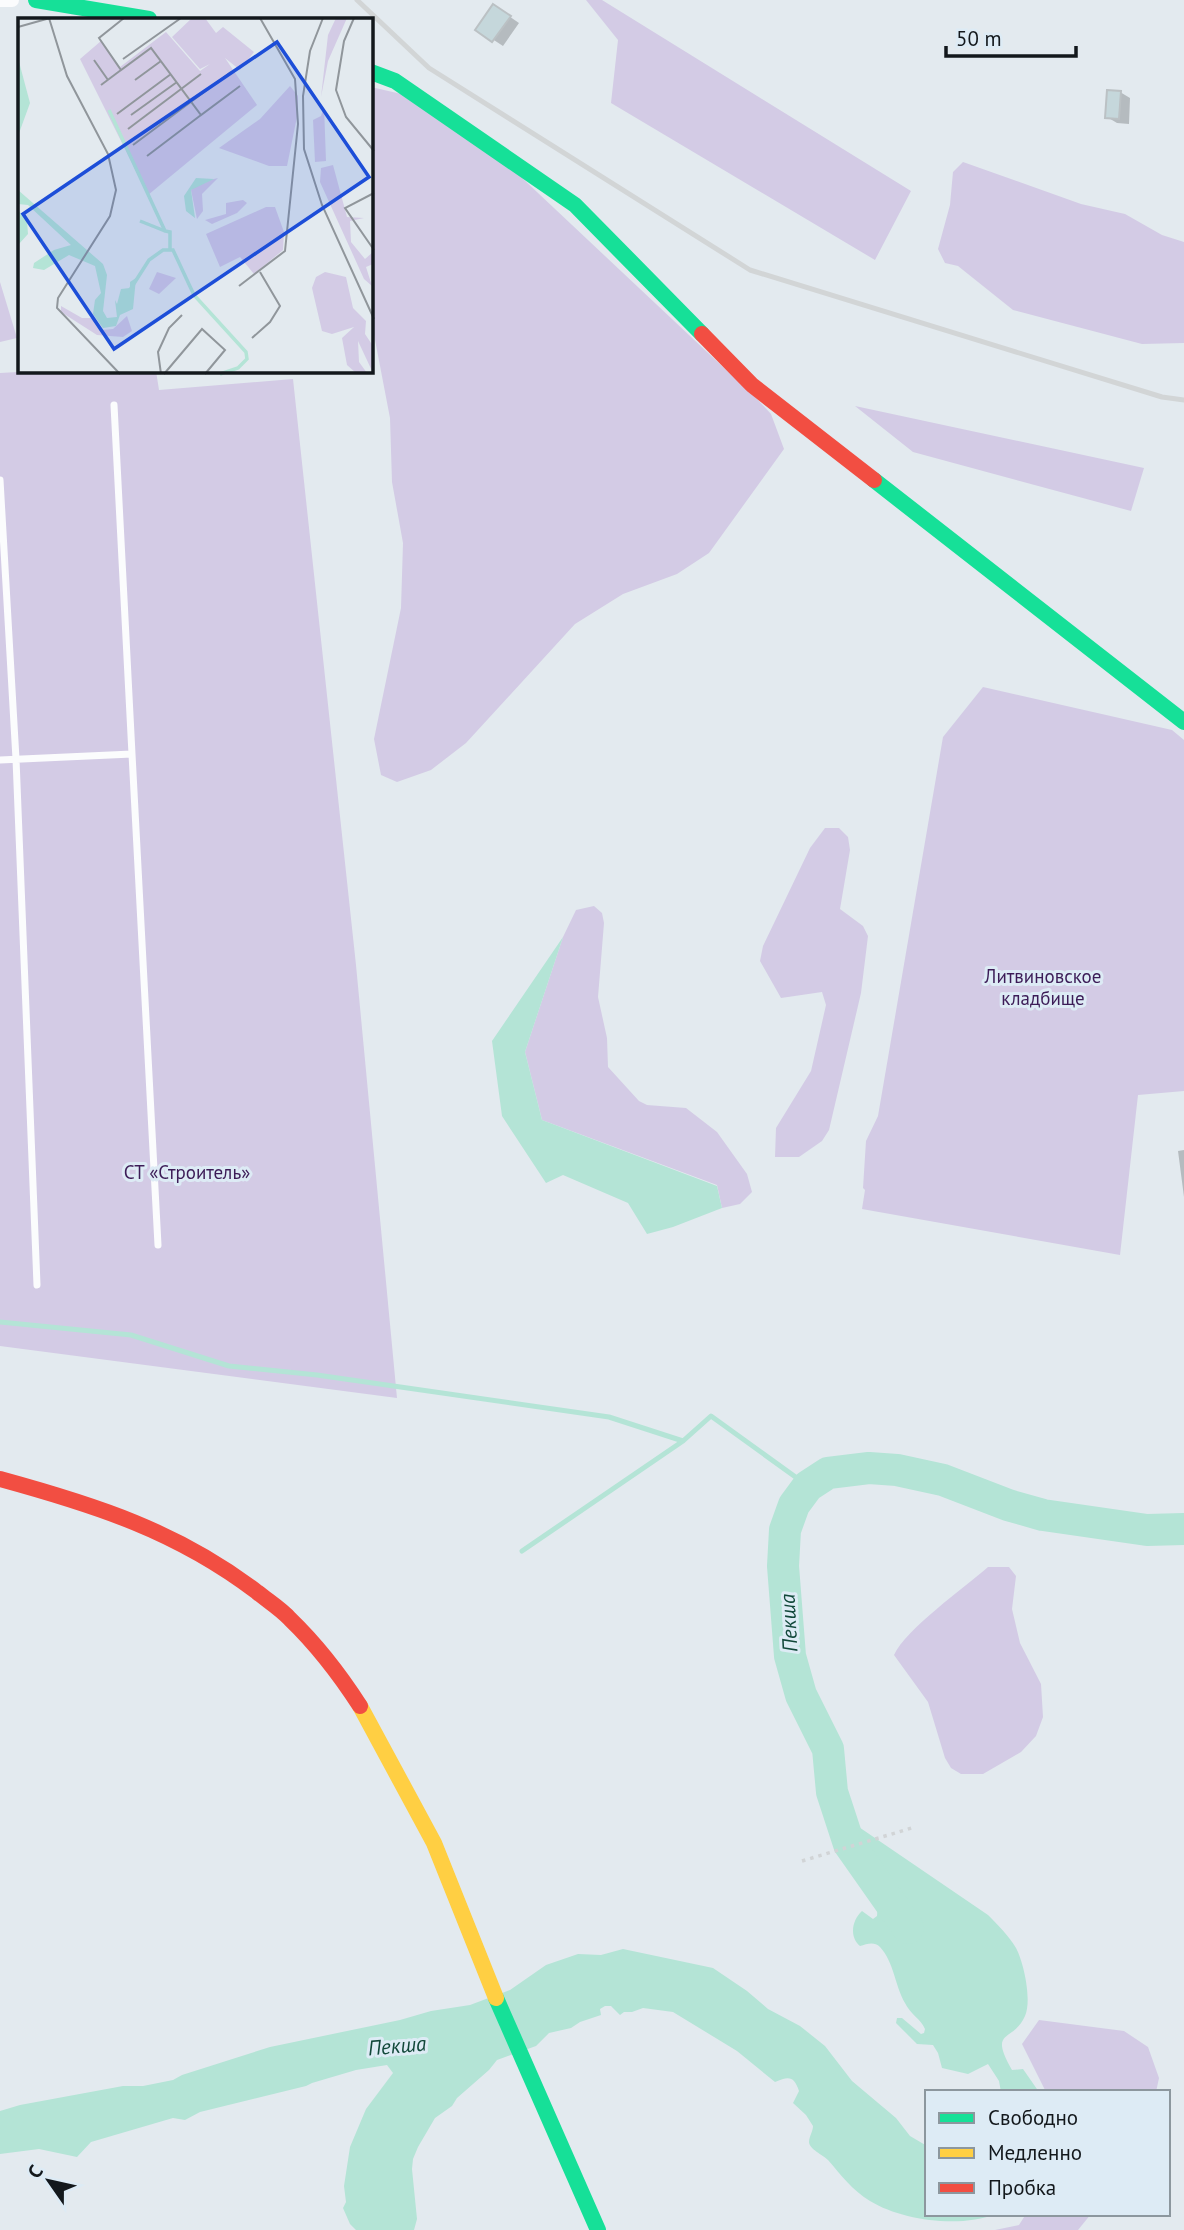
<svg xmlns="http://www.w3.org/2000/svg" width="1184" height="2230" font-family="'PT Sans',sans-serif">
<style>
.green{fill:#d3cbe5}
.water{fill:#b4e4d6}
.shadow{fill:#0003}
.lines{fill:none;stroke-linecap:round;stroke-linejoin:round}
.stream{stroke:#b4e4d6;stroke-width:5}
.river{stroke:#b4e4d6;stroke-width:32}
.building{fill:#c5d7db;stroke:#bbc1c4;stroke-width:2}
.path{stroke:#d1d4d6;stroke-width:3.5;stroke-dasharray:3.5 5;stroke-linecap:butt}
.lane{stroke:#fbfcfd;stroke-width:7}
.street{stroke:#fbfcfd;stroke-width:14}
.fast{stroke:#16e098;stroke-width:16}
.slow{stroke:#ffcf43;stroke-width:16}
.jam{stroke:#f24e42;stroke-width:16}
.rail{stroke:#d2d5d6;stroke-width:5}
.labels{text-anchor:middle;stroke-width:6;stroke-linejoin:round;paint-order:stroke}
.park-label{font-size:19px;fill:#3c1c57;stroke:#ddebf5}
.water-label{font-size:21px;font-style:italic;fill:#11483a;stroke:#ddebf5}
.inset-river{fill:none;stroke:#b4e4d6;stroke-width:3.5}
.inset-road{fill:none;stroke:#90969b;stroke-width:2}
.view{fill:#1d4ed8;fill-opacity:0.15;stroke:#1d4ed8;stroke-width:3.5}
.inset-edge{fill:none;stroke:#13181c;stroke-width:3.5}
</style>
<rect width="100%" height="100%" fill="#e3eaef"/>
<!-- green -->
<path class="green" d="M 586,0 L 602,0 L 911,191 L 875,260 L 611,103 L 618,40 Z
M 371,87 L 410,96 L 504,161 L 757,399 L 771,414 L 784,449 L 709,553 L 677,574 L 623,594 L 575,624 L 466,743 L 431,770 L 397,782 L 381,775 L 374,739 L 401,608 L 403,543 L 392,482 L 390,418 L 371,319 Z
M 963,162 L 1081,204 L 1125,214 L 1162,235 L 1184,242 L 1184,343 L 1142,344 L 1013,310 L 958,266 L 945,263 L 938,249 L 950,205 L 953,172 Z
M 0,282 L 17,338 L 0,342 Z
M 36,371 L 156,371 L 159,390 L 293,379 L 356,965 L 397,1398 L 0,1346 L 0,373 Z
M 855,406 L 1144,468 L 1131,511 L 913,452 Z
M 983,687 L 1172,730 L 1184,740 L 1184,1091 L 1138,1095 L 1120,1255 L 862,1209 L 865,1190 L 863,1188 L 866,1141 L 878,1116 L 943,737 Z
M 825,828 L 839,828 L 848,837 L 850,850 L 840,909 L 863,926 L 868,936 L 861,993 L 829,1130 L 822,1141 L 799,1157 L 775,1157 L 776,1128 L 811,1071 L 826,1005 L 822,992 L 781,998 L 760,961 L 763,946 L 810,848 Z
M 594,906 L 602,913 L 604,923 L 598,997 L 607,1038 L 608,1067 L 639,1101 L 647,1105 L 686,1108 L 717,1132 L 747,1174 L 752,1192 L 740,1204 L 722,1208 L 717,1185 L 542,1120 L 525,1052 L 563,937 L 576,910 Z
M 988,1567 L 1009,1567 L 1016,1576 L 1012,1609 L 1020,1643 L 1041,1684 L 1043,1717 L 1036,1736 L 1021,1752 L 983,1774 L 961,1774 L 951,1768 L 945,1758 L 928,1702 L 894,1655 C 906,1629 964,1588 988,1567 Z
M 1039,2020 L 1124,2031 L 1148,2047 L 1159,2078 L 1156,2092 L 1046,2092 L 1022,2044 Z
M 1026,2214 L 1091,2214 L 1078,2230 L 995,2230 L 1019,2225 Z"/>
<!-- water -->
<path class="water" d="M 563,937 L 525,1052 L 542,1120 L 717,1186 L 722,1208 L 673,1227 L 647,1234 L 628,1203 L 563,1175 L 546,1183 L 502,1116 L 492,1041 Z
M 846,1808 L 853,1823 L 988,1915 C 998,1925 1009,1936 1016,1948 C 1024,1963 1032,2000 1025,2016 C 1013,2043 988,2028 1012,2070 L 1023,2069 L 1039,2092 L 1001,2092 L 999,2081 L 988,2064 L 968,2074 L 942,2068 L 938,2053 L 933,2045 L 917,2044 L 896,2023 L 897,2018 L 902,2018 L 921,2034 L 924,2033 L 925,2029 C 921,2019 910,2014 905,2003 C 895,1986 894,1962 880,1947 C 874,1941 867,1944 860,1946 C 849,1937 852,1920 862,1911 L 873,1919 L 877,1916 L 878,1904 L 885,1882 L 868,1868 L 844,1861 L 828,1817 Z
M 623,1949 L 713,1968 L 747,1991 L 768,2009 L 800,2026 L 825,2046 L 852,2081 L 896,2118 L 910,2136 L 927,2146 L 927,2214 L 996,2214 C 960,2228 903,2221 870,2201 C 852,2190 841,2175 828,2160 C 823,2155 809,2149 809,2142 C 809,2137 813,2131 813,2126 L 806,2115 L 793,2103 L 799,2091 C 794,2076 789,2076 775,2082 L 737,2051 L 673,2012 L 643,2008 L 632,2012 L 624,2012 L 620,2015 L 611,2006 L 605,2006 L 600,2009 L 601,2015 L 580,2022 L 571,2028 L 549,2033 L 536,2046 L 497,2060 L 489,2070 L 457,2098 L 452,2106 L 435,2118 L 418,2147 L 413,2159 L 412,2169 L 417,2219 L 414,2230 L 356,2230 L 350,2224 L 343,2208 L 346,2202 L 344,2186 L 350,2147 L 366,2109 L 393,2073 L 387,2065 L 356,2070 L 312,2083 L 306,2086 L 200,2112 L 185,2120 L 173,2118 L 91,2142 L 77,2157 L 39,2149 L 0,2154 L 0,2111 L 20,2105 L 123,2086 L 143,2086 L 173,2080 L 182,2075 L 270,2047 L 400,2020 L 431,2011 L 470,2005 L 510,1990 L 546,1965 L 578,1954 L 601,1955 Z"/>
<!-- shadow -->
<path class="shadow" d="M 503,12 L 519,23 L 503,46 L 477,29 Z
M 1120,92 L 1130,98 L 1129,124 L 1117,123 L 1107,117 Z
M 1184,1150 L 1184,1197 L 1178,1151 Z"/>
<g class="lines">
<!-- stream -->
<path class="stream" d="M 0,1322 L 131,1335 L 229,1366 L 317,1375 L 609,1417 L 683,1441 L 711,1416 L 808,1486
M 522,1551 L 683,1441"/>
<!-- river -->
<path class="river" d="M 908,1928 L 849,1844 L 832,1792 L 828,1749 L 801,1695 L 790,1656 L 783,1566 L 785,1530 L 794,1505 L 808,1486 L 828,1473 L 869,1468 L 897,1470 L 943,1480 L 1008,1505 L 1043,1515 L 1147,1530 L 1184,1529"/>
</g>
<!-- building -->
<path class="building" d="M 493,4 L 511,16 L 492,42 L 475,30 Z
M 1107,90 L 1121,91 L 1119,119 L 1105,118 Z"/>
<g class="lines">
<!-- path -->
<path class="path" d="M 802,1861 L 915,1827"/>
<!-- lane -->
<path class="lane" d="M 0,480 L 16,759 L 37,1285
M 132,754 L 158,1245
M 0,760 L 132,754 L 114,405"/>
<!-- street -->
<path class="street" d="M 0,0 L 12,0"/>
<!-- fast -->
<path class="fast" d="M 36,0 L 149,19
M 371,72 L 395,81 L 575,205 L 702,334
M 874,480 L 1184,722
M 496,1998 L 598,2230"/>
<!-- slow -->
<path class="slow" d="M 360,1706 L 434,1843 L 496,1998"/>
<!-- jam -->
<path class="jam" d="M 702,334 L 752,385 L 874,480
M 0,1479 C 95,1505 177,1531 257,1592 C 268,1601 281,1609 290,1619 C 317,1645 340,1675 360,1706"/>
<!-- rail -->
<path class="rail" d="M 357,0 L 429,68 L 750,270 L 1162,397 L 1184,400"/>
</g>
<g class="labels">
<!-- park labels -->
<g class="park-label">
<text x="1043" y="983">Литвиновское<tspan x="1043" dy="22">кладбище</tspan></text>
<text x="187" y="1179">СТ «Строитель»</text>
</g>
<!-- water labels -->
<g class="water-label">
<text transform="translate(789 1623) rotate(-93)" y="7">Пекша</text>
<text transform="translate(397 2046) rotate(-5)" y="7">Пекша</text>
</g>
</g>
<!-- overview -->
<g transform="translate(18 18)">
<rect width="355" height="355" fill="#e3eaef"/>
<path d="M 174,0 L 187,0 L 198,15 L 205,9 L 236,34 L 222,52 L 207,40 L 239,87 L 130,177 L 62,41 L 83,23 L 102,49 L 148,14 L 182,53 L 192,46 L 182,51 L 154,19 ZM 318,0 L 329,0 L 310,43 L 303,79 L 310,17 ZM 272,68 L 280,78 L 280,94 L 269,148 L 251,148 L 201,130 L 242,101 ZM 306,88 L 308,143 L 297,144 L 295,102 L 303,98 ZM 315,147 L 329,199 L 346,200 L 332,203 L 333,224 L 347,241 L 355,234 L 355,246 L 348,249 L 354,268 L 346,261 L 302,164 L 303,150 ZM 200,160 L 184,176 L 185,193 L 179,201 L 173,172 L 180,165 ZM 225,182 L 229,185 L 219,195 L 194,206 L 187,202 L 208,196 L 208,185 ZM 248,189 L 257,189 L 266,214 L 265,232 L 236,256 L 222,239 L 202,249 L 188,216 ZM 139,254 L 158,260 L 141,276 L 131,271 ZM 307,254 L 328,259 L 335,290 L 348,303 L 347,316 L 355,328 L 355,355 L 340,323 L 341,344 L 349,355 L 338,355 L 329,347 L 324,320 L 336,309 L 314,316 L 304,313 L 294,270 L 298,259 ZM 43,288 L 64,300 L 75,300 L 84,312 L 95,311 L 109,298 L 114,313 L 105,319 L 79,317 L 43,294 Z" fill="#d3cbe5"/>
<path d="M 0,40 L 12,85 L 0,118 L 1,94 ZM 178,160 L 196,161 L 173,172 L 177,200 L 168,193 L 166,178 ZM 0,172 L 85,246 L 89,257 L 85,293 L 89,300 L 99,299 L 97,282 L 99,286 L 103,271 L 112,270 L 112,264 L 118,260 L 115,291 L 102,297 L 98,308 L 85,310 L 75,296 L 77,282 L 83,275 L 77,248 L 51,237 L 26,252 L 15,250 L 16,245 L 36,232 L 53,227 L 10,187 L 0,186 ZM 0,192 L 9,203 L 10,216 L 0,227 Z" fill="#b4e4d6"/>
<path class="inset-river" d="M 91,92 L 147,213 L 152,214 L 152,231M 122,203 L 147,213M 110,275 L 131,242 L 145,232 L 155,232 L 176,277 L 228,334 L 229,341 L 220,350 L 202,356"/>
<path class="inset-road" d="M 31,0 L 49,58 L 90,136 L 98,172 L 92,198 L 40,280 L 39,290 L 102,356M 106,0 L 81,20 L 103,52 L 133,30 L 183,97 L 222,68M 305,0 L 292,33 L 285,78 L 286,131 L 304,187 L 356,301M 336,0 L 326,23 L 318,72 L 328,99 L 356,133M 0,9 L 32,0M 105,41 L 163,0M 76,42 L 90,62M 117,62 L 143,43M 83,67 L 103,52M 99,96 L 153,56M 113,97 L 159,64M 110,111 L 183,56M 115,127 L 213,54M 129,138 L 183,97M 356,175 L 327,190 L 356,232M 221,268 L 267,233 L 280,106 L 277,61 L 242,0M 234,320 L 252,304 L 262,288 L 242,254M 143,356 L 140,334 L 151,310 L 164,297M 146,356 L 184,311 L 207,332 L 187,356"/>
<path class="view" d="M 259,24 L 351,159 L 96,331 L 5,196 Z"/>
<rect width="355" height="355" class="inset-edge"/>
</g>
<!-- legend -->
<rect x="925" y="2090" width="245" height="126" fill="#ddebf5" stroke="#8c979e" stroke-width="2"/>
<rect x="939" y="2113" width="35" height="10" fill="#16e098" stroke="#8c979e" stroke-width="2"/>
<text x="988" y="2125" font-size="21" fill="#13181c">Свободно</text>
<rect x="939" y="2148" width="35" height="10" fill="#ffcf43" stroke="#8c979e" stroke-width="2"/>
<text x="988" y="2160" font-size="21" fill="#13181c">Медленно</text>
<rect x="939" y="2183" width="35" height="10" fill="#f24e42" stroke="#8c979e" stroke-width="2"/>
<text x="988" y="2195" font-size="21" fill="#13181c">Пробка</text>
<!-- north arrow -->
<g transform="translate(49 2181) rotate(304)" stroke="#ddebf5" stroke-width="5" paint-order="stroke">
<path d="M0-5L12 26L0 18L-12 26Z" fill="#13181c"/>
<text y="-10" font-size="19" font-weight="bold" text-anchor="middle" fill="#13181c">С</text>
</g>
<!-- scale -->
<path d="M946 46v10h130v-10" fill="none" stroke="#13181c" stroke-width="3.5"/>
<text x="956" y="46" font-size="21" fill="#13181c" stroke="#ddebf5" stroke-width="5" paint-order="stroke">50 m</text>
</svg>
